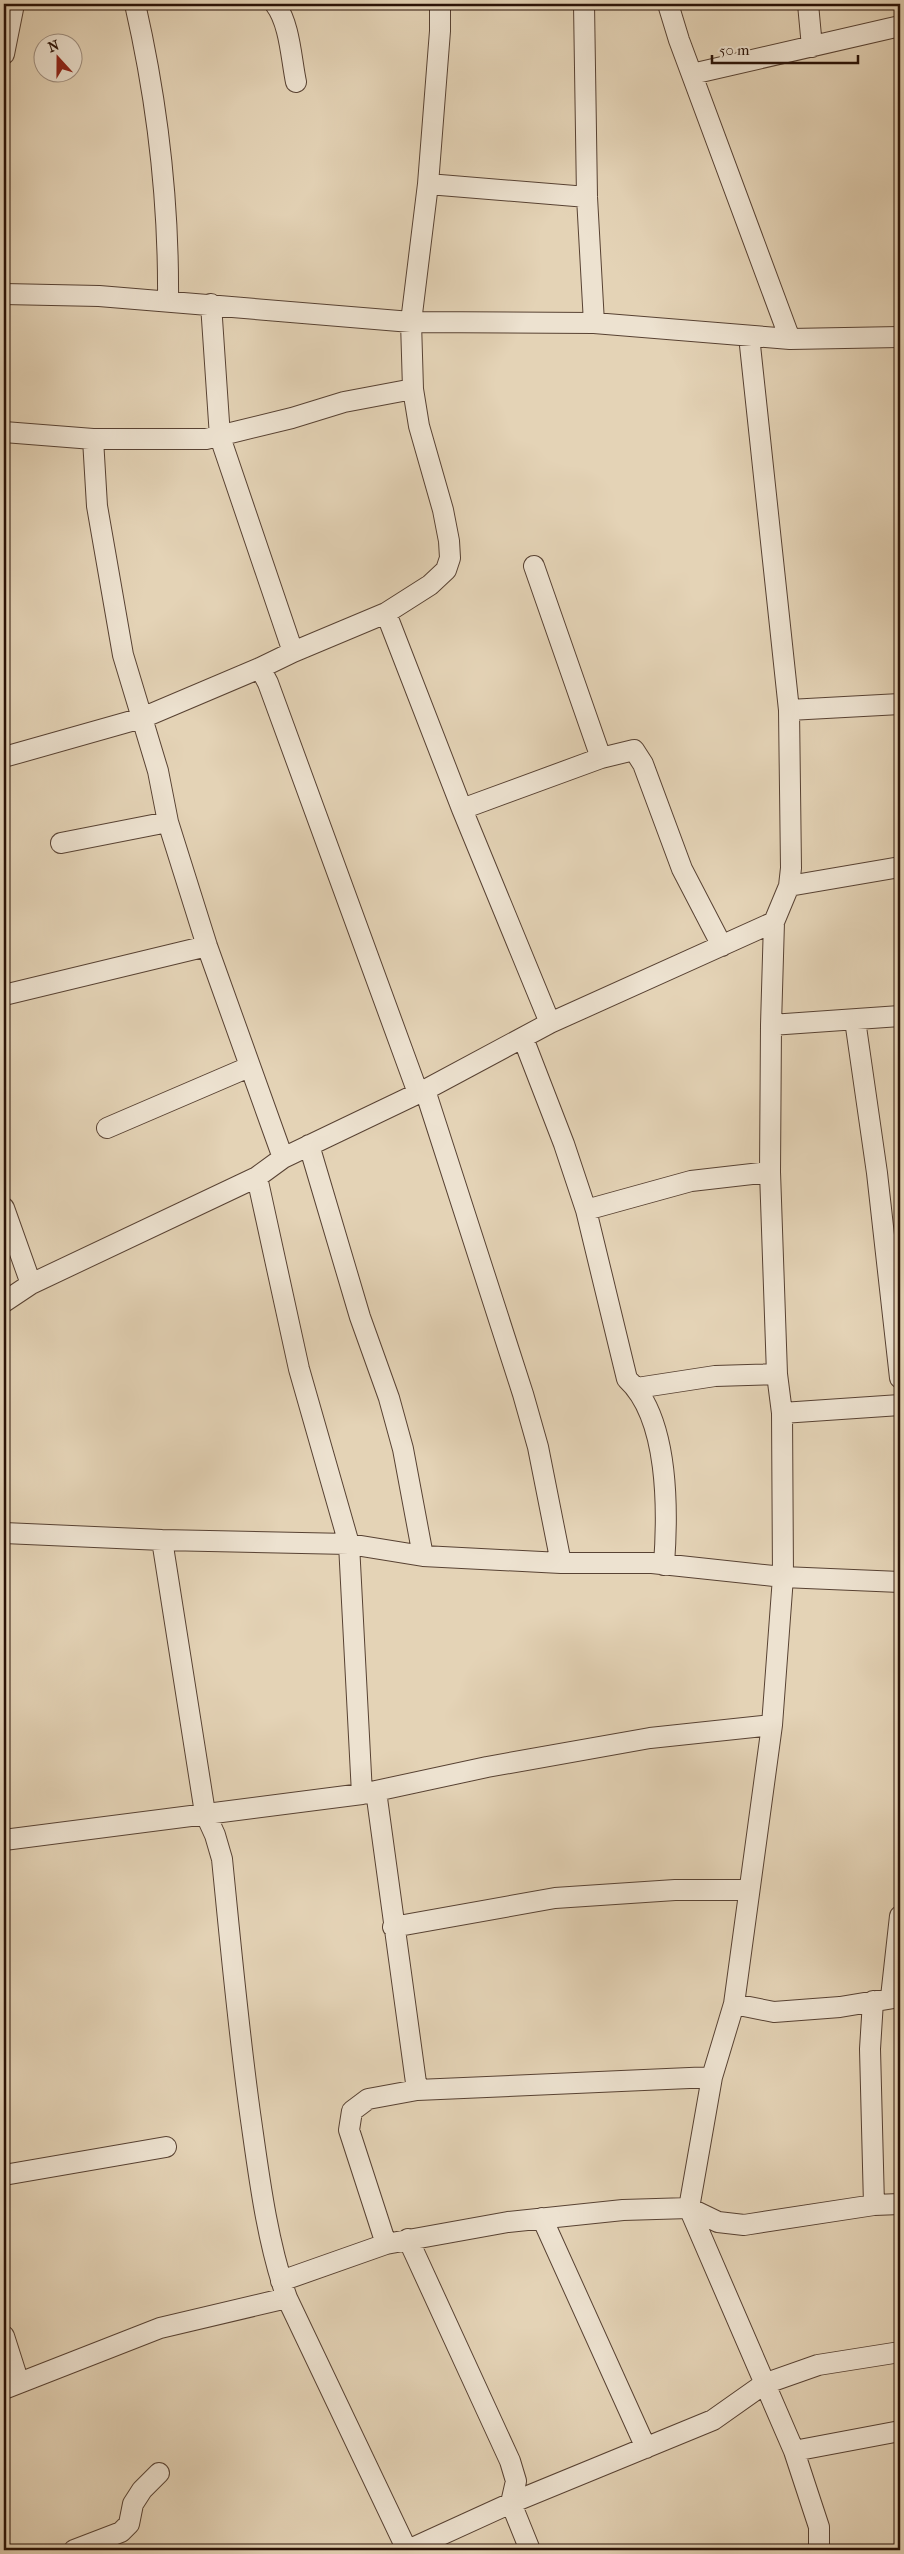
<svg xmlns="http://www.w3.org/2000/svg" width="904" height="2554" font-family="'IM FELL French Canon',serif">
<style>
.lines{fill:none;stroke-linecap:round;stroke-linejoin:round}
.minor-casing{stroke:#584233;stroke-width:22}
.minor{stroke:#ede2d0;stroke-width:20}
</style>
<rect width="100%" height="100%" fill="#e4d3b6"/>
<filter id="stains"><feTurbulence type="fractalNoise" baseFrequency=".004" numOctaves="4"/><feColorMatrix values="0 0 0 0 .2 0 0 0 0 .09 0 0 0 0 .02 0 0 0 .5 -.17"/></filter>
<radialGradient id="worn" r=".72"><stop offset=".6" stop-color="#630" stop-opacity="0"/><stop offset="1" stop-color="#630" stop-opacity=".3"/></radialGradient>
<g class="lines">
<!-- minor casing -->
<g class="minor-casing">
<path id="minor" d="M 135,4 C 157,100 169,202 168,301
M 275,4 C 290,24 291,58 296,82
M 584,4 L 587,197 L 594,323
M 668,4 L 679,40 L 790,339
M 808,4 L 812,47
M 4,54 L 14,4
M 692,74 L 900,26
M 428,184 L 587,197
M 4,294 L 99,296 L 411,322 L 594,323 L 790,339 L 900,337
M 211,304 L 220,437 L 293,652
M 749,336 L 789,710 L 791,868 L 789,886 L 774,922 L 771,1025 L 770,1172 L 777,1374 L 782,1413 L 783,1577 L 772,1725 L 734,2004 L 712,2077 L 689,2208 L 794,2451 L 819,2527 L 819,2550
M 4,432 L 93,439 L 206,439 L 292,418 L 344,402 L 413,389
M 93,439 L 97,506 L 123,655 L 158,771 L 168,822 L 207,946 L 283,1158
M 534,566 L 601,758
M 386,613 L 462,809 L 550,1023
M 260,668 L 268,683 L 418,1093
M 789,710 L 900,704
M 4,757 L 142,718 L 260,668 L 293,652 L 386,613 L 430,585 L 446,570 L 450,558 L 449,541 L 443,510 L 419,426 L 413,389 L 411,322 L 428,184 L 440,31 L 440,4
M 462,809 L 601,758 L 634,750 L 643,764 L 682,869 L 722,946
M 61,843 L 168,822
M 789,886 L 900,867
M 4,995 L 207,946
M 855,1020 L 877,1173 L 900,1378
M 771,1025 L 900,1016
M 523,1038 L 564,1144 L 586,1210 L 627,1379 C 669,1418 668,1510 664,1565
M 425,1090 L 523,1394 L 538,1447 L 561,1563
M 107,1128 L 249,1067
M 309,1145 L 360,1317 L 389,1398 L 403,1449 L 423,1556
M 257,1177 L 299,1369 L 349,1544 L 362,1794
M 4,1208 L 31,1284
M 586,1210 L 691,1181 L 770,1172
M 4,1302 L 31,1284 L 257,1177 L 283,1158 L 425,1090 L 550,1023 L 774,922
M 637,1388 L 715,1376 L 777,1374
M 782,1413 L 900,1405
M 4,1533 L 162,1540 L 349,1544 L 423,1556 L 561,1563 L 652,1563 L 783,1577 L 900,1582
M 162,1540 L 205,1813 L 215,1835 L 222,1859 C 231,1948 239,2038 252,2127 C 260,2184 268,2244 287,2298 L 407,2550
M 376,1791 L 417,2090
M 4,1840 L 362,1794 L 487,1767 L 650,1738 L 772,1725
M 393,1927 L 555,1898 L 675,1890 L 749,1890
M 891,1997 L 900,1916
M 873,2001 L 870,2049 L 874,2205
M 734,2004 L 774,2012 L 840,2007 L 900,1997
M 4,2175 L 166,2147
M 542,2218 L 646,2448
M 408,2239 L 510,2461 L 516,2481 L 511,2503 L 530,2550
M 386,2244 L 349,2130 L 352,2111 L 368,2099 L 417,2090 L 712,2077
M 281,2281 L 386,2244 L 508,2222 L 623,2210 L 689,2208 L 718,2222 L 744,2225 L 874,2205 L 900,2204
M 4,2336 L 19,2383
M 4,2389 L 160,2328 L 287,2298
M 794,2451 L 900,2431
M 74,2550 L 121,2532 L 129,2524 L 133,2504 L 142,2490 L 159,2473
M 408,2550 L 511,2503 L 713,2420 L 764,2384 L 818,2365 L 900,2352"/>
</g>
<!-- minor -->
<use href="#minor" class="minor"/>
</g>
<!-- margin -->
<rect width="904" height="2554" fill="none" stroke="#e4d3b6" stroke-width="20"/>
<rect x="5" y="5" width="894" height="2544" fill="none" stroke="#2a1207" stroke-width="2.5"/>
<rect x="10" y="10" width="884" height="2534" fill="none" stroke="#2a1207"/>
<!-- north arrow -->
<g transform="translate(58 58) rotate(339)"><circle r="24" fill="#ede2d0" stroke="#9f8f80"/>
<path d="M0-4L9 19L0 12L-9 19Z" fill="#8f2418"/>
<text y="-8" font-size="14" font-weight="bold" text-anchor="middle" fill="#2a1207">N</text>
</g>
<!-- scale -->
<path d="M712 55v8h146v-8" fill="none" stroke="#2a1207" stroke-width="2.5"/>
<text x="719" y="55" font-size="15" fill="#2a1207" stroke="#ede2d0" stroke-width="4" paint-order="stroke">50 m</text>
<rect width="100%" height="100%" filter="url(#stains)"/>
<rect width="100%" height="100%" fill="url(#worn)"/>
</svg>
